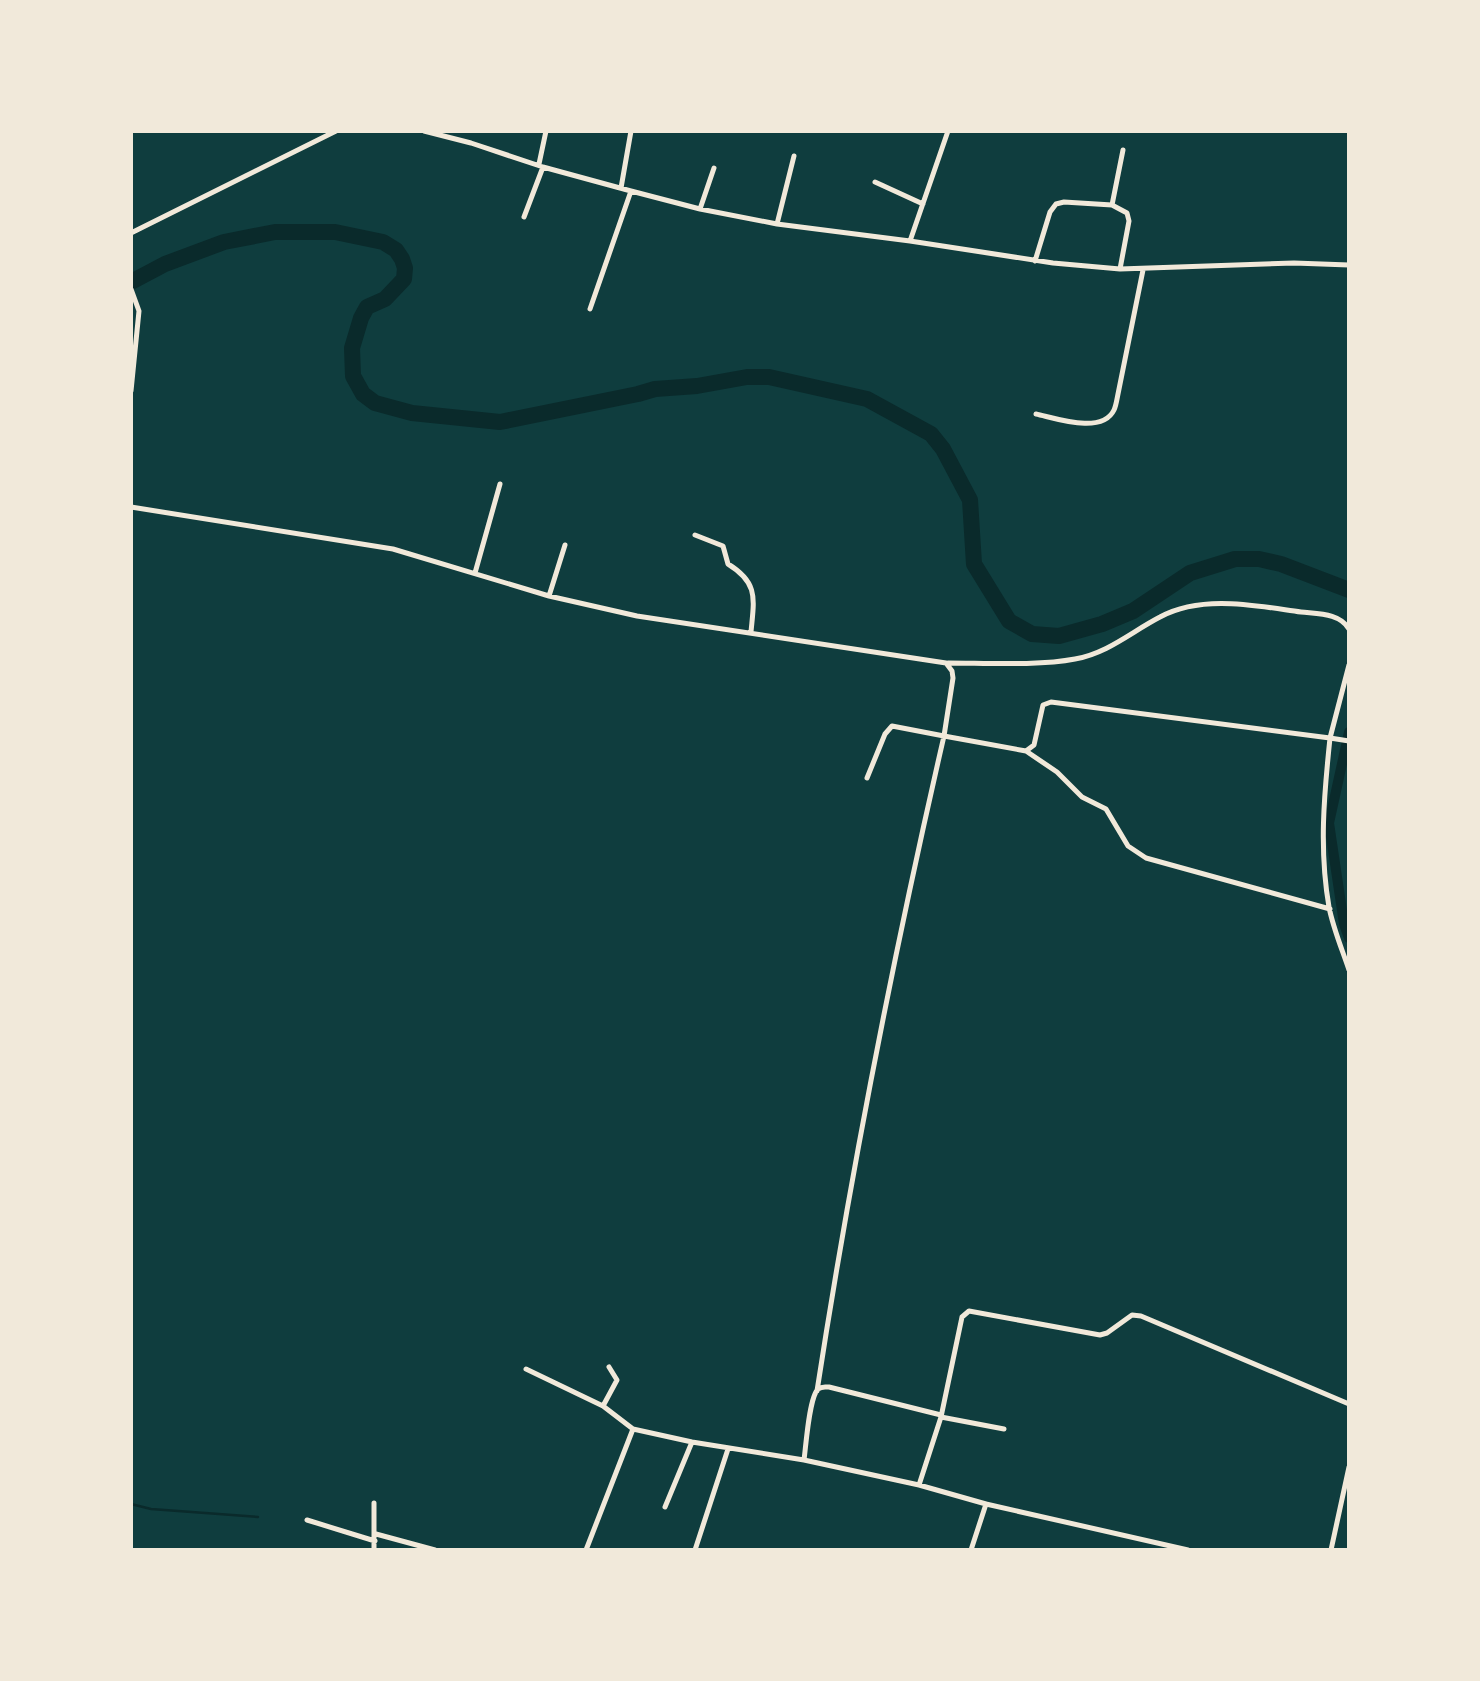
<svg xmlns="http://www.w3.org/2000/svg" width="1480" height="1681" font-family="'IBM Plex Serif',serif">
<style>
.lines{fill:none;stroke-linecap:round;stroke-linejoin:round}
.stream{stroke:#0a2a2b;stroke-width:2.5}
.canal{stroke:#0a2a2b;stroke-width:10}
.river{stroke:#0a2a2b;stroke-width:16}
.minor{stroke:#f1e9da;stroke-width:5}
</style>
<rect width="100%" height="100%" fill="#0f3d3e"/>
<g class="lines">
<!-- stream -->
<path class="stream" d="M 131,1504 L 151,1509 L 258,1517"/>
<!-- canal -->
<path class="canal" d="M 1349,732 L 1329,823 L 1344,924 L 1349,938"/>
<!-- river -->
<path class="river" d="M 131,282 L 165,264 L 224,242 L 275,232 L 335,232 L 383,242 L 396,250 L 402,259 L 405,268 L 404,279 L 385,299 L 367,307 L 361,318 L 352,348 L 353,376 L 363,394 L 375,403 L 412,413 L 500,422 L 638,394 L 655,389 L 697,386 L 747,377 L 769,377 L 867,399 L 931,434 L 943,449 L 970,500 L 974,564 L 1009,621 L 1032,634 L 1059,636 L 1102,624 L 1133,611 L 1190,573 L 1235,559 L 1259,559 L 1281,564 L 1349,590"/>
<!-- minor -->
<path class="minor" d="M 424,131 L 471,143 L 543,167 L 631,191 L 700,209 L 777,224 L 910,241 L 1053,263 L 1120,269 L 1294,263 L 1349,265
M 539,164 L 546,131
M 875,182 L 923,204
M 621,188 L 631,131
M 1112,205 L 1127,213 L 1129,221 L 1120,269
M 700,209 L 714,168
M 524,217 L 543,167
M 777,224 L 794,156
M 131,233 L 336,131
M 910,241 L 948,131
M 1035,261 L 1050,212 L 1056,204 L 1064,202 L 1112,205 L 1123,150
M 131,289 L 139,311 L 131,391
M 590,309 L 631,191
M 1036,414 C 1055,418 1102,435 1114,410 C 1116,406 1117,399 1118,394 L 1143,270
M 131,507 L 393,549 L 549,596 L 637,616 L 946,663 L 952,671 L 953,678 L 944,736 L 1026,751 L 1034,745 L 1043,705 L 1051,702 L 1330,738 L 1349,665
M 695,535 L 723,546 L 728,564 C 759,583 754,599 751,632
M 475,573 L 500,484
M 549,596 L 565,545
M 948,663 C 985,663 1039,666 1075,659 C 1108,653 1131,632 1160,617 C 1202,594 1257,606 1301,612 C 1318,614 1340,613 1349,629
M 1349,741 L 1330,738 C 1324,795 1319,850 1329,907 C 1333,928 1342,949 1349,970
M 1026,751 L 1057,772 L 1082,797 L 1106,809 L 1128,846 L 1146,858 L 1330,909
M 526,1369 L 603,1406 L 633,1429
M 817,1391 C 851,1171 894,953 944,736 L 892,726 L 885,734 L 867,778
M 603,1406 L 617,1380 L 609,1367
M 941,1417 L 1004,1429
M 804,1460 C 806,1446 809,1398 818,1389 C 822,1386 824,1387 829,1387 L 941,1415
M 919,1485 L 941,1417 L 962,1317 L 969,1311 L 1100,1335 L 1107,1333 L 1132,1315 L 1141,1316 L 1349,1404
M 665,1507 L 692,1442
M 307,1520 L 375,1541
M 376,1534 L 435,1550
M 374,1550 L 374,1503
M 586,1550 L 633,1429 L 692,1442 L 804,1460 L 919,1485 L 986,1504 L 1188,1550
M 695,1550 L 728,1449
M 971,1550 L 986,1504
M 1331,1550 L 1349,1467"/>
</g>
<!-- border -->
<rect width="1480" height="1681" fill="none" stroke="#f1e9da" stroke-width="266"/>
</svg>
